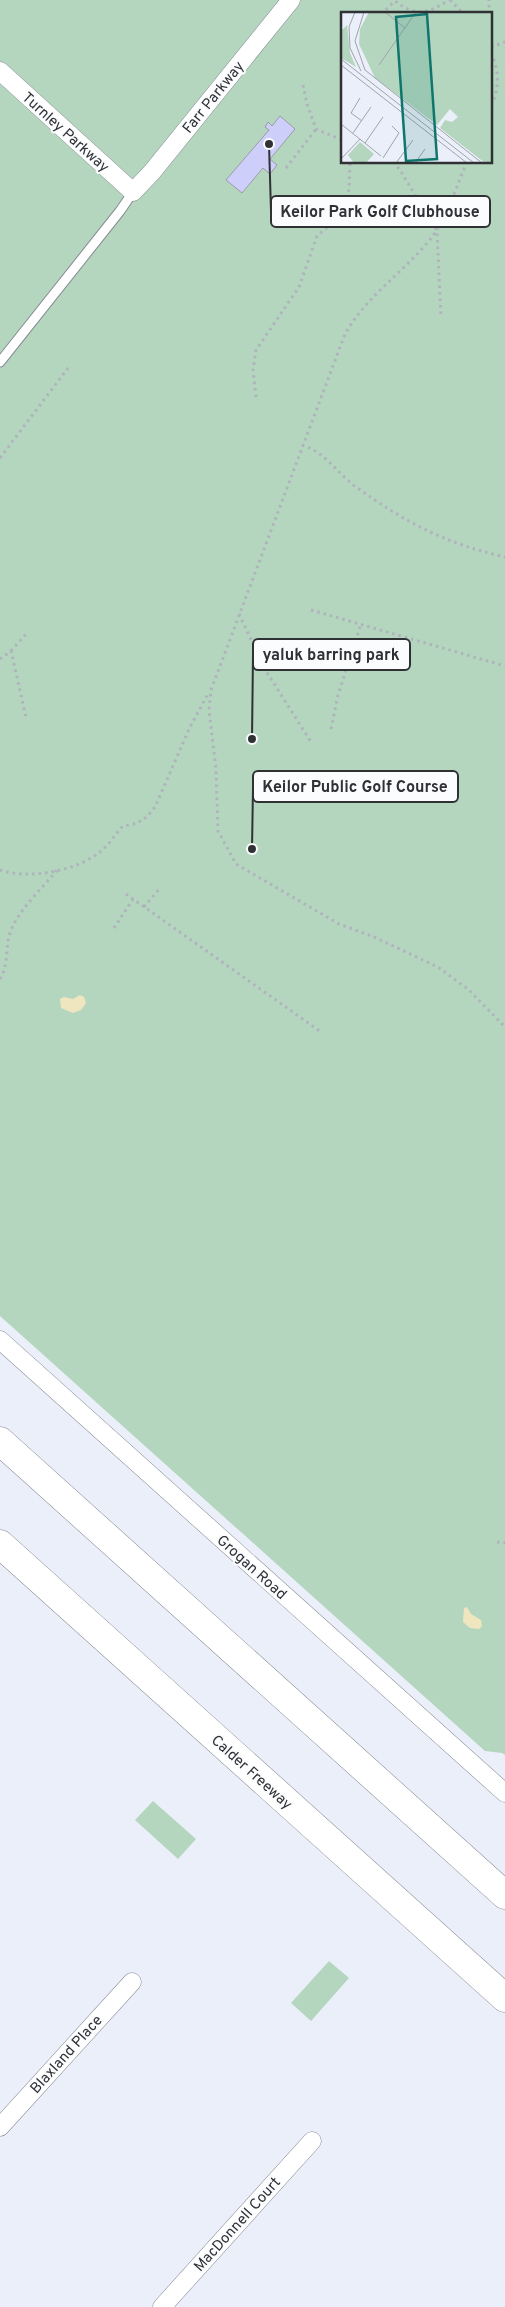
<svg xmlns="http://www.w3.org/2000/svg" width="505" height="2307" font-family="Overpass,sans-serif">
<style>
.green{fill:#b4d6bf;fill-rule:evenodd}
.sand{fill:#efe6c0}
.building{fill:#cecefb;stroke:#9b9ba5}
.lines{fill:none;stroke-linecap:round;stroke-linejoin:round}
.lane-casing{stroke:#878a93;stroke-width:11}
.street-casing{stroke:#878a93;stroke-width:19}
.highway-casing{stroke:#878a93;stroke-width:29}
.path{stroke:#afb3bb;stroke-width:3;stroke-dasharray:2.5 4;stroke-linecap:butt}
.lane{stroke:#fff;stroke-width:9}
.street{stroke:#fff;stroke-width:18}
.highway{stroke:#fff;stroke-width:28}
.labels{text-anchor:middle;stroke-width:4;stroke-linejoin:round;paint-order:stroke}
.street-label{font-size:15px;fill:#2f3135;stroke:#fbfcfe}
.inset-road{fill:none;stroke:#a0a3ab;stroke-width:1}
.view{fill:#0f766e;fill-opacity:0.15;stroke:#0f766e;stroke-width:2.5}
.inset-edge{fill:none;stroke:#2f3135;stroke-width:2.5}
.leader{fill:none;stroke:#2f3135;stroke-width:2}
.callout-dot{fill:#2f3135;stroke:#fbfcfe;stroke-width:2}
.callout{fill:#fbfcfe;stroke:#2f3135;stroke-width:2}
.callout-label{font-size:16px;text-anchor:middle;font-weight:bold;fill:#2f3135}
</style>
<rect width="100%" height="100%" fill="#ebeff9"/>
<!-- green -->
<path class="green" d="M 0,0 L 505,0 L 505,1755 L 502,1753 L 485,1751 L 0,1316 ZM 342,14 L 491,14 L 491,162 L 342,162 Z
M 153,1801 L 196,1839 L 178,1859 L 135,1820 Z
M 329,1961 L 349,1978 L 311,2021 L 291,2003 Z"/>
<!-- sand -->
<path class="sand" d="M 80,995 L 84,997 L 86,1003 L 81,1010 L 73,1013 L 61,1008 L 60,999 L 64,997 L 73,999 Z
M 467,1607 L 471,1614 L 481,1620 L 482,1626 L 479,1629 L 470,1628 L 463,1622 L 464,1608 Z"/>
<!-- building -->
<path class="building" d="M 280,116 L 295,129 L 270,159 L 277,165 L 270,174 L 263,168 L 242,193 L 226,180 L 269,130 L 265,127 L 268,122 L 272,126 Z"/>
<g class="lines">
<!-- lane casing -->
<g class="lane-casing">
<path id="lane" d="M 0,362 L 120,211 L 133,192"/>
</g>
<!-- street casing -->
<g class="street-casing">
<path id="street" d="M 0,71 L 133,192 L 152,172 L 291,0
M 0,1340 L 505,1793
M 0,2127 L 132,1982
M 162,2307 L 312,2141"/>
</g>
<!-- highway casing -->
<g class="highway-casing">
<path id="highway" d="M 0,1441 L 505,1895
M 0,1544 L 505,1998"/>
</g>
<!-- path -->
<path class="path" d="M 450,0 L 464,14
M 381,14 L 395,1 C 416,17 427,14 449,0
M 489,14 L 489,0
M 491,47 L 505,42
M 491,53 C 500,72 499,88 491,107
M 303,85 L 307,104 L 316,129 L 342,140
M 393,162 L 400,170 L 437,231 L 441,318
M 467,162 C 455,189 447,220 428,242 C 401,274 366,297 345,334 L 211,690 L 209,710 L 216,769 L 218,831 L 236,864 L 339,924 L 374,937 L 438,967 L 469,990 L 505,1027
M 286,168 L 316,129
M 256,397 L 253,370 L 256,350 L 299,287 L 317,236 L 338,218 L 344,210 L 349,189 L 350,162
M 302,445 C 325,452 337,473 356,487 C 407,523 444,543 505,557
M 0,458 L 68,368
M 311,610 L 505,666
M 239,614 L 266,671 L 311,742
M 11,651 L 26,634
M 0,659 L 11,651 L 26,717
M 331,729 L 338,695 L 361,624
M 0,870 C 29,880 76,871 100,852 C 109,845 115,834 123,826 C 139,824 145,820 155,807 L 190,727 L 209,692
M 126,894 L 321,1032
M 144,907 L 160,888
M 114,928 L 133,899
M 0,979 C 9,964 5,949 10,933 C 18,910 42,889 57,870
M 497,1542 L 505,1543"/>
<!-- lane -->
<use href="#lane" class="lane"/>
<!-- street -->
<use href="#street" class="street"/>
<!-- highway -->
<use href="#highway" class="highway"/>
</g>
<g class="labels">
<!-- street labels -->
<g class="street-label">
<text transform="translate(213 97) rotate(-51)" y="5">Farr Parkway</text>
<text transform="translate(66 132) rotate(42)" y="5">Turnley Parkway</text>
<text transform="translate(252 1567) rotate(42)" y="5">Grogan Road</text>
<text transform="translate(252 1772) rotate(42)" y="5">Calder Freeway</text>
<text transform="translate(66 2054) rotate(-48)" y="5">Blaxland Place</text>
<text transform="translate(237 2224) rotate(-48)" y="5">MacDonnell Court</text>
</g>
</g>
<!-- overview -->
<g transform="translate(341 12)">
<rect width="151" height="151" fill="#ebeff9"/>
<path d="M 28,0 L 151,0 L 151,151 L 144,151 L 99,116 L 104,108 L 111,110 L 117,105 L 109,97 L 96,113 L 34,66 L 18,32 L 19,17 ZM 6,13 L 9,41 L 15,55 L 0,46 L 0,19 ZM 19,130 L 33,142 L 25,151 L 13,151 L 7,143 Z" fill="#b4d6bf"/>
<path class="inset-road" d="M 14,0 L 8,15 L 9,36 L 20,59M 23,0 L 14,29 L 24,58 L 141,151M 44,0 L 64,16M 0,47 L 133,151M 0,53 L 126,151M 38,53 L 75,0M 19,86 L 10,101 L 21,109M 0,112 L 40,144M 12,121 L 30,95M 24,131 L 42,105M 42,146 L 58,121 L 51,114M 0,147 L 19,127M 55,151 L 72,128M 74,151 L 84,137"/>
<path class="view" d="M 86,2 L 96,147 L 65,149 L 55,5 Z"/>
<rect width="151" height="151" class="inset-edge"/>
</g>
<!-- callouts -->
<path class="leader" d="M269 144L271 211M252 739L253 654M252 849L253 787"/>
<g class="callout-dot">
<circle cx="269" cy="144" r="5"/>
<circle cx="252" cy="739" r="5"/>
<circle cx="252" cy="849" r="5"/>
</g>
<g class="callout">
<rect x="271" y="196" width="219" height="31" rx="5"/>
<rect x="253" y="639" width="157" height="31" rx="5"/>
<rect x="253" y="771" width="205" height="31" rx="5"/>
</g>
<g class="callout-label">
<text x="380" y="217">Keilor Park Golf Clubhouse</text>
<text x="331" y="660">yaluk barring park</text>
<text x="355" y="792">Keilor Public Golf Course</text>
</g>
</svg>
